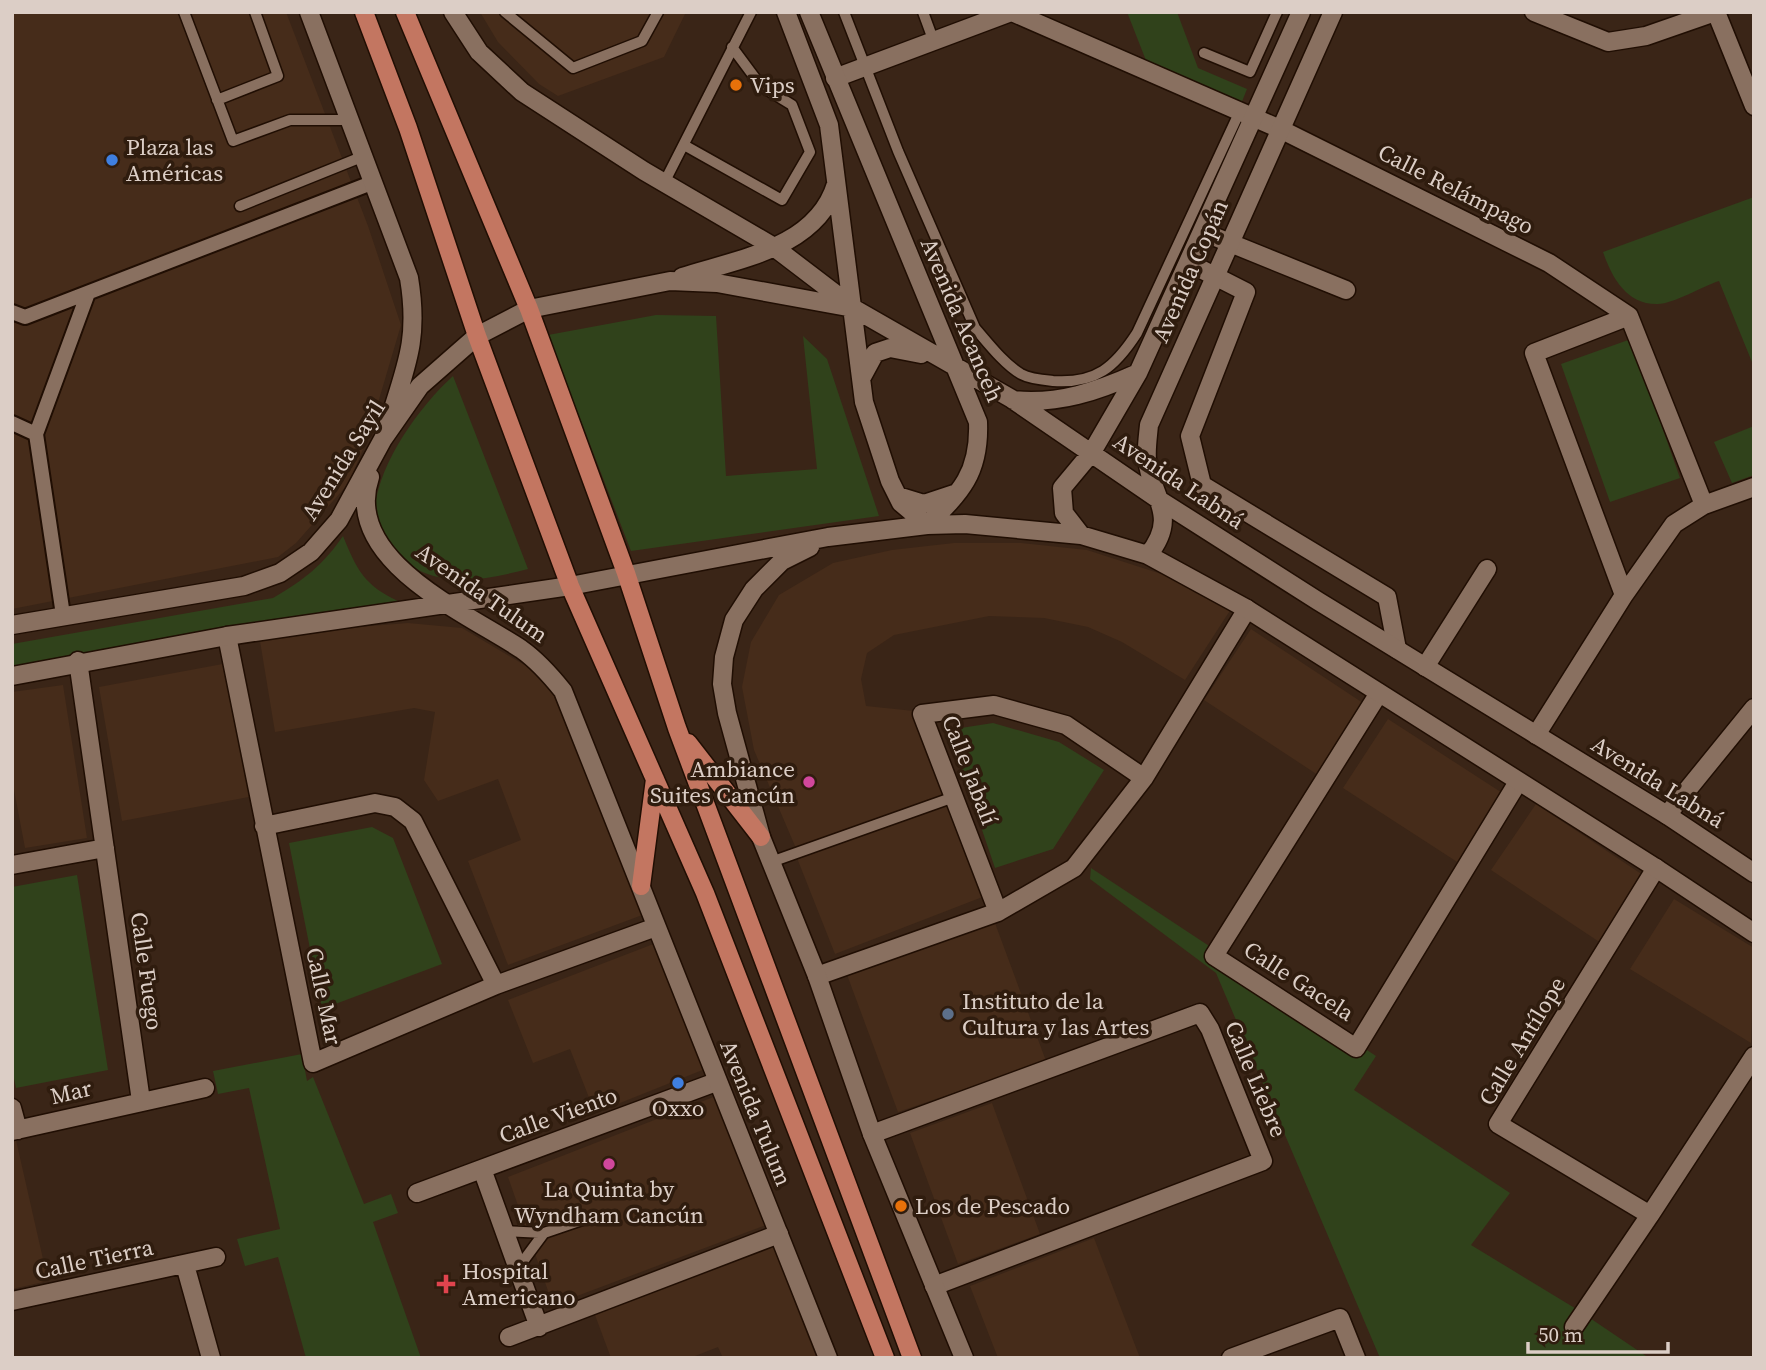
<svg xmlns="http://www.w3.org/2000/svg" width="1766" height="1370" font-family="'Source Serif 4',serif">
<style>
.built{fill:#462c1a}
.green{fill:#30421b}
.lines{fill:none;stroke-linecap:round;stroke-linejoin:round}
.service-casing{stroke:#200e03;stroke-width:13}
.pedestrian-casing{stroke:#200e03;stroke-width:18}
.minor-casing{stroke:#200e03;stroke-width:21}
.tertiary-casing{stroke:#200e03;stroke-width:21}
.primary-casing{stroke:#200e03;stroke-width:21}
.service{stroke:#897060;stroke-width:10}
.pedestrian{stroke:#897060;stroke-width:14}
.minor{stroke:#897060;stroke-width:18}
.tertiary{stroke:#897060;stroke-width:18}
.primary{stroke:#c37661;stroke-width:18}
.food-dot{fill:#e8710a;stroke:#2f1c0e;stroke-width:2.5}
.shop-dot{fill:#3f7fe0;stroke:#2f1c0e;stroke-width:2.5}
.hotel-dot{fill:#d1479c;stroke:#2f1c0e;stroke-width:2.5}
.service-dot{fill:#5c6f8a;stroke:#2f1c0e;stroke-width:2.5}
.health-dot{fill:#e0444e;stroke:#2f1c0e;stroke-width:2.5}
.labels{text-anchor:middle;stroke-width:7;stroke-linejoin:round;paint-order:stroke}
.poi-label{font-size:23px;fill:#dccec6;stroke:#2f1c0e;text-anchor:start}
.street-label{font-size:23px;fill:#dccec6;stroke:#2f1c0e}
</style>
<rect width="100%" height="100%" fill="#3a2517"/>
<!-- built -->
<path class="built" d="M 12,12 L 286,12 L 368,226 L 401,325 L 367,440 L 348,484 L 296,543 L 278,557 L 12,609 Z
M 480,12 L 686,12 L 664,57 L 558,96 L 539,84 L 498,42 Z
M 954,543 L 1021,543 L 1087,550 L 1180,580 L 1231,609 L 1185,680 L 1122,642 L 1088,627 L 1044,618 L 989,616 L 894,635 L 867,653 L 861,679 L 866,706 L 914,711 L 945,795 L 798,853 L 754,750 L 742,687 L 751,642 L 779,595 L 833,563 L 892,550 Z
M 408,623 L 462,628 L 538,673 L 561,696 L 645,914 L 508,965 L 468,861 L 521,840 L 498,779 L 438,801 L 424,780 L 435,712 L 414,708 L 275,732 L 259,635 Z
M 1251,629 L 1369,707 L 1321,777 L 1204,700 Z
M 228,663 L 254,796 L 122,821 L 99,687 Z
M 63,685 L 87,838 L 25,848 L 12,779 L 12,692 Z
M 1388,719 L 1510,798 L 1465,867 L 1343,788 Z
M 948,800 L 985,896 L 835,954 L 797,858 Z
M 1536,804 L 1658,885 L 1613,951 L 1491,870 Z
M 1674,899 L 1754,948 L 1751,1043 L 1630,969 Z
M 992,915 L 1046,1061 L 898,1112 L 846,972 Z
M 656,943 L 705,1069 L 595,1113 L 570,1049 L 533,1063 L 508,1000 Z
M 716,1096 L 766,1225 L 553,1305 L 508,1177 Z
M 992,1103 L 1040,1234 L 958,1264 L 910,1133 Z
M 16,1140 L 48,1281 L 12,1289 L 12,1141 Z
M 1094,1238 L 1140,1358 L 998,1358 L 970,1286 Z
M 773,1244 L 818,1358 L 723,1358 L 718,1347 L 690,1358 L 611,1358 L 595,1315 Z"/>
<!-- green -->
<path class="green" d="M 1127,12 L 1177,12 L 1198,68 L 1247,89 L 1241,104 L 1147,63 Z
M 1754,197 L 1754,367 L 1719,281 C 1703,286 1673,304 1658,304 C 1627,305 1612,278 1603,252 Z
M 656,315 L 716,316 L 726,476 L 817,469 L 803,336 L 827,359 L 879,516 L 631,551 L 548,335 Z
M 1631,339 L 1680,478 L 1610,502 L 1561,364 Z
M 453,376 L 528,569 C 478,582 419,592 388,541 C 382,532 374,519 375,507 C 380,461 420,406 453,376 Z
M 1754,426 L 1754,475 L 1732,483 L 1714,442 Z
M 343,536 C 357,570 364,585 398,601 L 12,667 L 12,644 L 273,598 C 303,581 324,564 343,536 Z
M 993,723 L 1059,742 L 1104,770 L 1053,849 L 995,868 L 948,730 Z
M 372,827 L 393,838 L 442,964 L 322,1009 L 289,843 Z
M 1091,868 L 1376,1056 L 1354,1090 L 1510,1193 L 1471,1245 L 1578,1310 L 1649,1358 L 1380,1358 L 1216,973 L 1090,879 Z
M 77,875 L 108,1070 L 16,1088 L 12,1069 L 12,887 Z
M 302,1054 L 307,1081 L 313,1077 L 364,1204 L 391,1194 L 398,1213 L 373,1222 L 421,1358 L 306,1358 L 278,1257 L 245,1266 L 237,1239 L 280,1229 L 249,1088 L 218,1094 L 213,1071 Z"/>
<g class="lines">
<!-- service casing -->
<g class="service-casing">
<path id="service" d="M 184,12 L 233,141 L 290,120 L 351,120
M 505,12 L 573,68 L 642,41 L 658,12
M 844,12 L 898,151 L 975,328 C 988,343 1004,364 1021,374 C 1030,379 1043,380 1053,381 C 1096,384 1115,367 1137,333 L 1240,111
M 923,12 L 934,42
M 1204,53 L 1250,72 L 1277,12
M 217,100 L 278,76 L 255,12
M 684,145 L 782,200 L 810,152 L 792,105 L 761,86 L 732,47
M 664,183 L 751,12
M 240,206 L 364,156
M 771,862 L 954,797
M 505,1231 L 544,1233 L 582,1220
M 518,1268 L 544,1233"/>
</g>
<!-- pedestrian casing -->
<g class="pedestrian-casing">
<path id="pedestrian" d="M 12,312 L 25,317 L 374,182
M 12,423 L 36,434 L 63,615
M 36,434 L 88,293"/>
</g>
<!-- minor casing -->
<g class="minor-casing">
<path id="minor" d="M 1012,12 L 1280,129 L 1549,263 L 1629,316
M 1534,12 L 1608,42 L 1646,36 L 1715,12
M 1716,12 L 1754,106
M 835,78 L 1011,12
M 1203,232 L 1346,290
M 1189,263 L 1246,292 L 1190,436 L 1202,485 L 1387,597 L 1397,649
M 1624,595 L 1534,353 L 1629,316 L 1704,505
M 227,636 L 313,1063 L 496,985 L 656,927
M 78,661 L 141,1101
M 1425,667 L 1487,569
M 1379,693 L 1214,956 L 1356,1048 L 1518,782
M 1536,735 L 1624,595 L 1674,524 L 1704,505 L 1754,487
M 1667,815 L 1754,708
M 264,826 L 375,803 L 395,807 L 413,821 L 496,985
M 12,865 L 105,848
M 1656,868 L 1498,1124 L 1650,1215 L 1754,1056
M 998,912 L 922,714 L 994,705 L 1066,725 L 1144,778
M 817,976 L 998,912 L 1074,868 L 1144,778 L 1247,609
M 12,1108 L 18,1130
M 12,1131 L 205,1088
M 872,1134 L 1200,1013 L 1210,1029 L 1263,1161 L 934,1286
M 482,1169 L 539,1327
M 417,1193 L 716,1082
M 185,1265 L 211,1358
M 12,1301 L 216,1257
M 1574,1327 L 1650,1215
M 509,1337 L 779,1234
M 1231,1358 L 1340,1318 L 1356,1358"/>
</g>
<!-- tertiary casing -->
<g class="tertiary-casing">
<path id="tertiary" d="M 309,12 L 409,278 C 419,338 407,364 389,421
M 453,12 L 479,52 L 522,92 L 644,171 L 774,247 L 850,305
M 786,12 L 829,125 L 864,402 L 890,481 L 901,503 L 927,525
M 809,12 L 978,422 C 980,473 961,492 927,525
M 682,277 C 738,259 817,248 836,184
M 862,377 L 875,353 L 890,348 L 921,354
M 1013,400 C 1058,405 1098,391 1138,373
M 370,477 C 341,560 467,613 521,649 C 538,661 551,676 563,691 L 828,1358
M 898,496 L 924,504 L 954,494
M 1081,535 L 1064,513 L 1062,488 L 1092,452 L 1138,373 L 1301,12
M 810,547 L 782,561 L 754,589 L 734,620 L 724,657 L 722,684 L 727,713 L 761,837 L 817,976 L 872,1134 L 964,1358
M 1148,555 C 1180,516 1151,497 1147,459 C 1146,449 1148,436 1149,425 L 1333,12
M 12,625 L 244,586 L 280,573 L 311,552 L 339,520 L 383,439 L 420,386 L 477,336 L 529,309 L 670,281 L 717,283 L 853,308 L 1012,399 L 1161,501 L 1318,601 L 1667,815 L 1754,873
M 12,676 L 227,636 L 570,586 L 828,537 L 927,525 L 965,524 L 1081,535 L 1148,555 L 1247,609 L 1656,868 L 1754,933"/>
</g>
<!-- primary casing -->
<g class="primary-casing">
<path id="primary" d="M 364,12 L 408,128 L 477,336 L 570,586 L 705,893 L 885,1358
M 405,12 L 529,309 L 626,573 L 677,728 L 912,1358
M 688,743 L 761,837
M 641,886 L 655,779"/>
</g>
<!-- service -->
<use href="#service" class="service"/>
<!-- pedestrian -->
<use href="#pedestrian" class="pedestrian"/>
<!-- minor -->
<use href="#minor" class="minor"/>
<!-- tertiary -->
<use href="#tertiary" class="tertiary"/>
<!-- primary -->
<use href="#primary" class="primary"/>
</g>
<!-- markers -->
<g class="food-dot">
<circle cx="736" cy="85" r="7"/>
<circle cx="901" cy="1206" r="7"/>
</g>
<g class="shop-dot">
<circle cx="112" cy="160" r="7"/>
<circle cx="678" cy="1083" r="7"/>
</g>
<g class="hotel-dot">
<circle cx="809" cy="782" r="7"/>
<circle cx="609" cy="1164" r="7"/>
</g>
<circle class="service-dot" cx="948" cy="1014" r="7"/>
<path class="health-dot" d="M442.5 1273.5h7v7h7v7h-7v7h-7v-7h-7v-7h7z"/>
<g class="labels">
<!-- poi labels -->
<g class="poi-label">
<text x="750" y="93">Vips</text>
<text x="126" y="155">Plaza las<tspan x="126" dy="26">Américas</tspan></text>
<text x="795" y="777" text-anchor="end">Ambiance<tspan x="795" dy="26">Suites Cancún</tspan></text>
<text x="962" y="1009">Instituto de la<tspan x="962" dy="26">Cultura y las Artes</tspan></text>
<text x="678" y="1116" text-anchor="middle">Oxxo</text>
<text x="609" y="1197" text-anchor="middle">La Quinta by<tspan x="609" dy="26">Wyndham Cancún</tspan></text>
<text x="915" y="1214">Los de Pescado</text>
<text x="462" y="1279">Hospital<tspan x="462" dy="26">Americano</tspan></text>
</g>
<!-- street labels -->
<g class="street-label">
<text transform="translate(1456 189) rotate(27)" y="8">Calle Relámpago</text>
<text transform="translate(1190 271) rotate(-66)" y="8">Avenida Copán</text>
<text transform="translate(962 320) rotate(67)" y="8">Avenida Acanceh</text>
<text transform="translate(343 460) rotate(-58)" y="8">Avenida Sayil</text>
<text transform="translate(1179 481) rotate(34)" y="8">Avenida Labná</text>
<text transform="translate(482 593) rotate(35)" y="8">Avenida Tulum</text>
<text transform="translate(970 770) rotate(69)" y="8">Calle Jabalí</text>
<text transform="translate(1658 782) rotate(32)" y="8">Avenida Labná</text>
<text transform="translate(147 971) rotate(82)" y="8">Calle Fuego</text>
<text transform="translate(1299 981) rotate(33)" y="8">Calle Gacela</text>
<text transform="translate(324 996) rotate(78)" y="8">Calle Mar</text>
<text transform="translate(1522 1041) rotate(-59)" y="8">Calle Antílope</text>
<text transform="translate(1256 1079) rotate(67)" y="8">Calle Liebre</text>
<text transform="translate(71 1092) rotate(-13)" y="8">Mar</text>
<text transform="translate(756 1113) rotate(68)" y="8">Avenida Tulum</text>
<text transform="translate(558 1115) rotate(-20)" y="8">Calle Viento</text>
<text transform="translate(94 1259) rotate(-12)" y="8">Calle Tierra</text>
</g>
</g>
<!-- border -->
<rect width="1766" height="1370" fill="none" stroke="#dccec6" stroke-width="28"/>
<!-- scale -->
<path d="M1528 1342v10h140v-10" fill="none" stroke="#dccec6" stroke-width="3.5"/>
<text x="1538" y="1342" font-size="21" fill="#dccec6" stroke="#2f1c0e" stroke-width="5" paint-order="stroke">50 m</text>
</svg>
